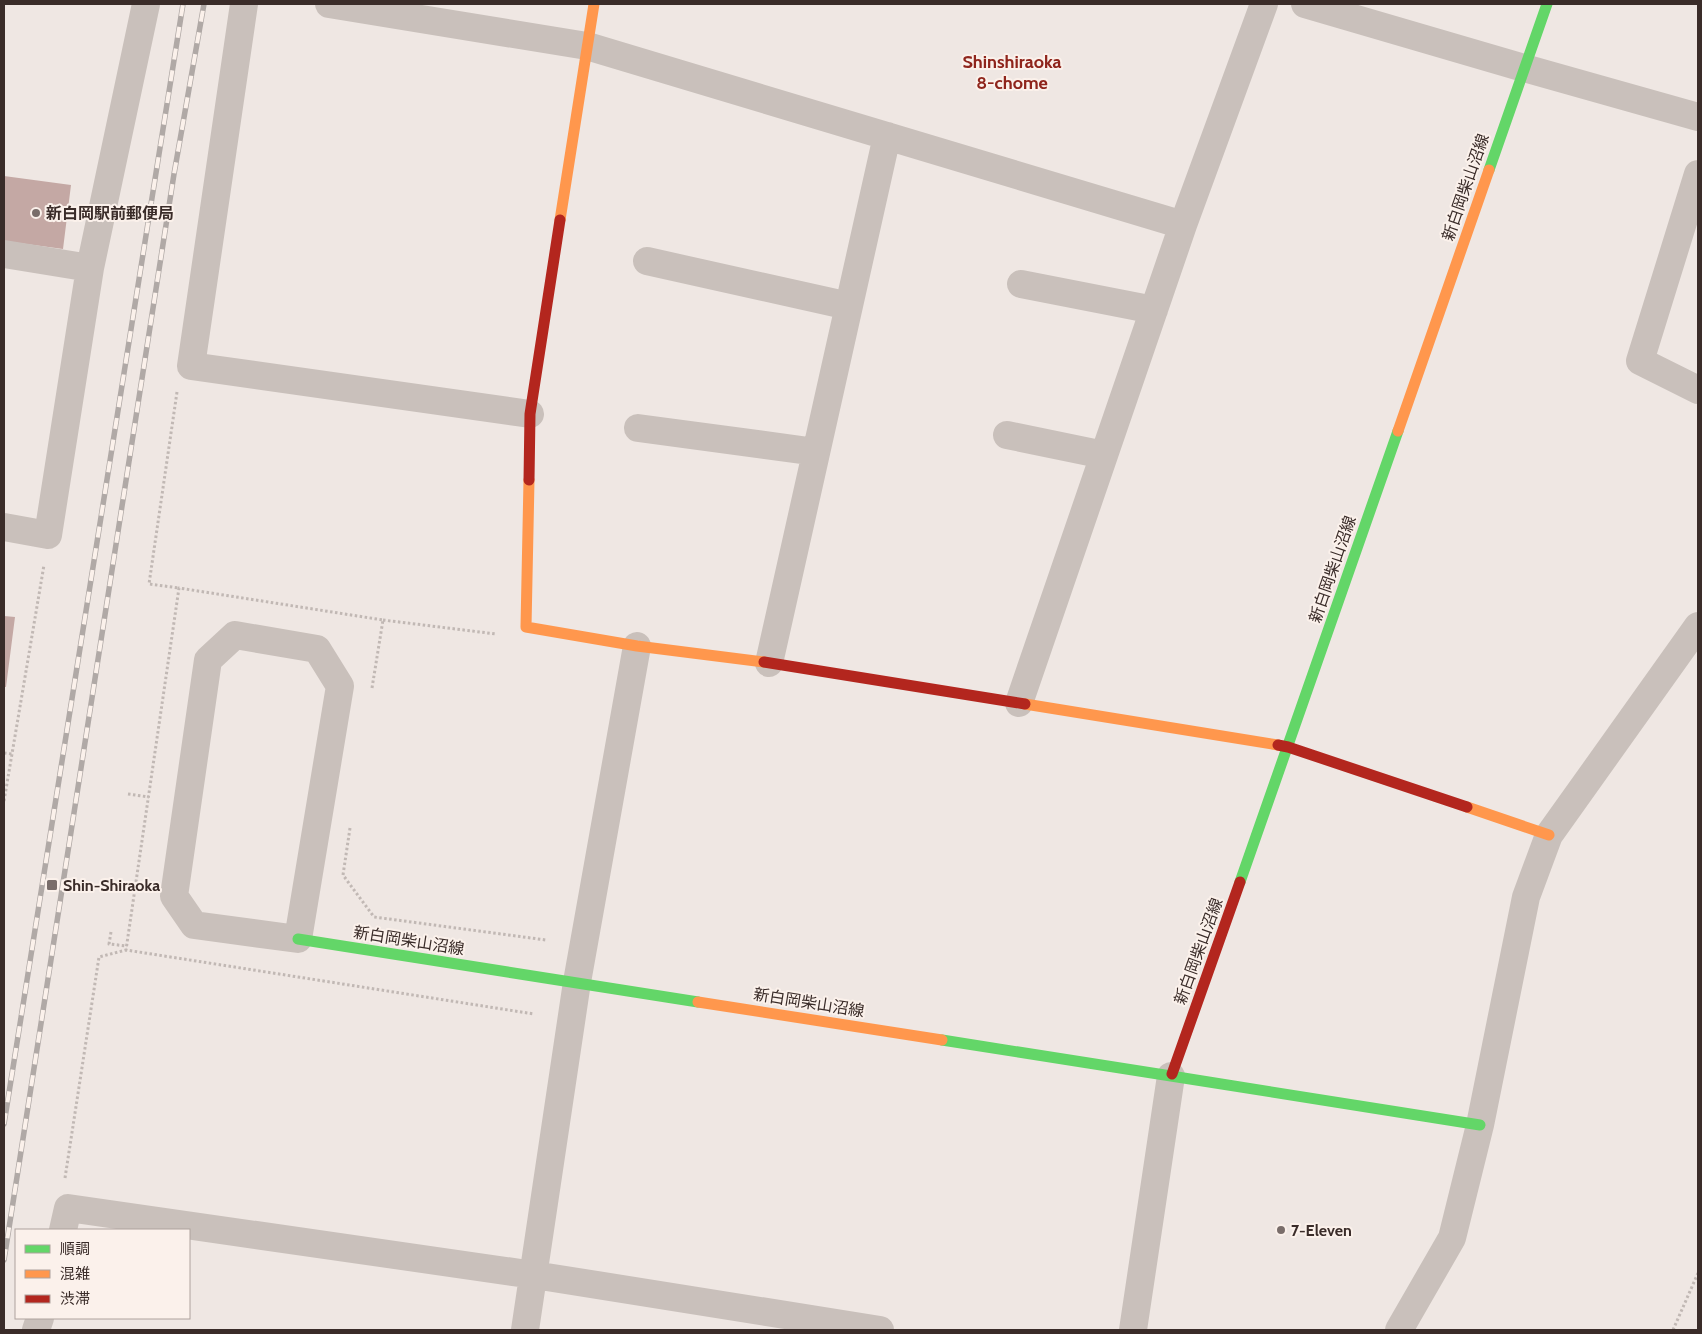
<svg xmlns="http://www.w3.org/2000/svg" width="1702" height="1334" font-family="Cabin,'Noto Sans JP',sans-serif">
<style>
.building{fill:#c4a8a4}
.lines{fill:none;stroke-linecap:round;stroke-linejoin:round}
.path{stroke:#c1b8b4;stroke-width:3;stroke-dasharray:2.5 2.5;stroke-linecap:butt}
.street{stroke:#c9c0bb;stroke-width:28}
.fast{stroke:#63d668;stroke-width:11}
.slow{stroke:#ff974d;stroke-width:11}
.jam{stroke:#b3261e;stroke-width:11}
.rail-casing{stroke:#b0a9a6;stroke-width:5.5}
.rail{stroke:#fbf1eb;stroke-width:4;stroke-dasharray:11;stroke-linecap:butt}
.poi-dot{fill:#796d6a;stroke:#fbf1eb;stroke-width:2}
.labels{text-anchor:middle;stroke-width:4;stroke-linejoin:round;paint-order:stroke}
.street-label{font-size:16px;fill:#3a2c29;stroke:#fbf1eb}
.poi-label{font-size:16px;font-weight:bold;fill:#3a2c29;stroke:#fbf1eb;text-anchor:start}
.neighbourhood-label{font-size:18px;font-weight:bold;fill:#8f251c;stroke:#fbf1eb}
</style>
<rect width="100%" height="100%" fill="#efe7e3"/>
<!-- building -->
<path class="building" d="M 4,176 L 71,185 L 63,249 L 4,241 Z
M 4,616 L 15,617 L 6,687 L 4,687 Z"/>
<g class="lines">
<!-- path -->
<path class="path" d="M 177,392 L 149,584 L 179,588
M 383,620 L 496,634
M 372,688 L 383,620 L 179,588 L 126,950 L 534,1014
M 4,753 L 12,754
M 128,794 L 149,797
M 4,801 L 44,565
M 350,828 L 343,875 L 374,917 L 546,940
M 111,932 L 109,944 L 127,946
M 65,1178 L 99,957 L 126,950
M 1673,1330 L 1698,1273"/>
<!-- street -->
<path class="street" d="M 244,4 L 191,366 L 530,414
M 329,4 L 587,46 L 1183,225
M 1305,4 L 1524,68 L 1698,117
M 1698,174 L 1640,361 L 1698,390
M 4,254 L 90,268
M 647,261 L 849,306
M 1021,284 L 1154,310
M 638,428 L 816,452
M 1007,435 L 1104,455
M 4,527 L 48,535 L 90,268 L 146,4
M 235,635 L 317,649 L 340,686 L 298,939 L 194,925 L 174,896 L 208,660 Z
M 769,663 L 887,136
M 1019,703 L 1183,225 L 1264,4
M 63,1230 L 68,1208 L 534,1275 L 880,1330
M 36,1330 L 40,1318
M 525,1330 L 577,982 L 637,646
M 1133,1330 L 1171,1076
M 1399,1330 L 1452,1238 L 1480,1125 L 1526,897 L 1549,835 L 1698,626"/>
<!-- fast -->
<path class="fast" d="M 1489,170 L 1547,4
M 1240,882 L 1398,431
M 298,939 L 698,1002
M 942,1040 L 1171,1076 L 1172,1074
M 1171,1076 L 1480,1125"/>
<!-- slow -->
<path class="slow" d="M 560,220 L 594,4
M 1398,431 L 1489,170
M 529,480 L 526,627 L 637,646 L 764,662
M 1025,704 L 1278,745
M 1467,807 L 1549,835
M 698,1002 L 942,1040"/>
<!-- jam -->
<path class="jam" d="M 529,480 L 530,414 L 560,220
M 764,662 L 1025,704
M 1278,745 L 1288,747 L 1467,807
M 1172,1074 L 1240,882"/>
<!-- rail casing -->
<g class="rail-casing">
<path id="rail" d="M 4,1124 L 183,4
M 4,1260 L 174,174 L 204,4"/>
</g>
<!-- rail -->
<use href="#rail" class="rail"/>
</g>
<!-- markers -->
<g class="poi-dot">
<circle cx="36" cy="213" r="5"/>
<rect x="46" y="879" width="12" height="12" rx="2.5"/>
<circle cx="1281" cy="1230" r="5"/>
</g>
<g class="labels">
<!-- street labels -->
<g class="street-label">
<text transform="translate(1465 187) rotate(-71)" y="6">新白岡柴山沼線</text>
<text transform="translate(1332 569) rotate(-71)" y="6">新白岡柴山沼線</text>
<text transform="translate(409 940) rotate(9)" y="6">新白岡柴山沼線</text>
<text transform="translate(1198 951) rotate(-70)" y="6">新白岡柴山沼線</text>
<text transform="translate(809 1002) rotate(9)" y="6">新白岡柴山沼線</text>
</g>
<!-- poi labels -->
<g class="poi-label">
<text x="46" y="219">新白岡駅前郵便局</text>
<text x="63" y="891">Shin-Shiraoka</text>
<text x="1291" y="1236">7-Eleven</text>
</g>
<!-- neighbourhood labels -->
<g class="neighbourhood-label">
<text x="1012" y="68">Shinshiraoka<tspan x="1012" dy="21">8-chome</tspan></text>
</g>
</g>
<!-- border -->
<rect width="1702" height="1334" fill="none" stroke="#3a2c29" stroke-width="10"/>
<!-- legend -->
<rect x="15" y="1229" width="175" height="90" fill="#fbf1eb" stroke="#aea29d"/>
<rect x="25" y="1245" width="25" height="8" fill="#63d668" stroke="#aea29d"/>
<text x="60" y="1254" font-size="15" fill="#3a2c29">順調</text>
<rect x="25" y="1270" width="25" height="8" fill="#ff974d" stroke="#aea29d"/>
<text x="60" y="1279" font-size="15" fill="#3a2c29">混雑</text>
<rect x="25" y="1295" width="25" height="8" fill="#b3261e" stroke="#aea29d"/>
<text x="60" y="1304" font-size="15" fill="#3a2c29">渋滞</text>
</svg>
